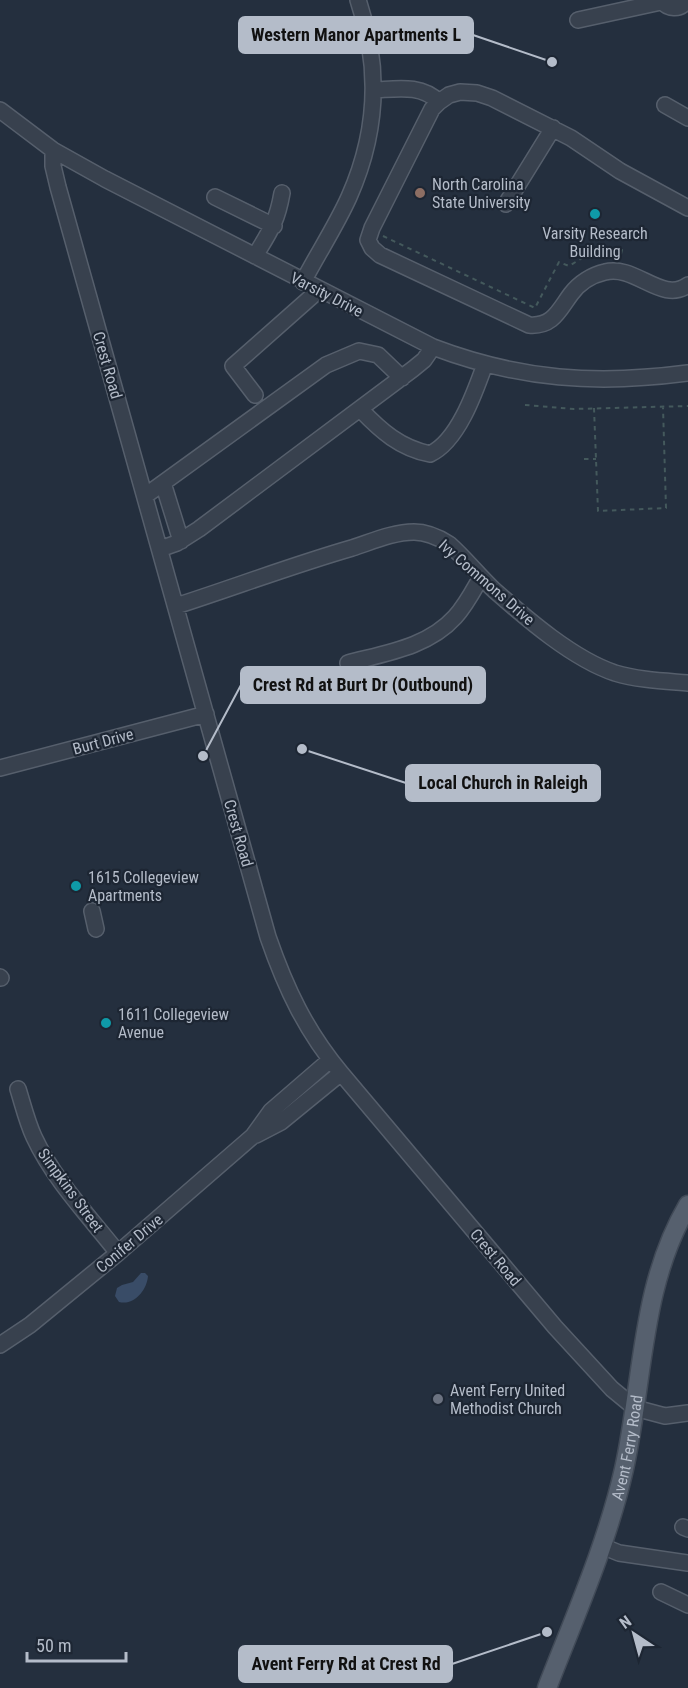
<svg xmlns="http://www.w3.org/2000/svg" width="688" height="1688" font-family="'Roboto Condensed',sans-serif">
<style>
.water{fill:#394c67}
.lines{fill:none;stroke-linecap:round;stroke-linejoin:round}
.minor-casing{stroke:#565f6c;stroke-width:18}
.major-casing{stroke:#414a57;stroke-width:21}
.path{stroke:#44595c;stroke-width:2;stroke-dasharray:4.5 4.5;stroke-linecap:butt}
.minor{stroke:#38414e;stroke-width:15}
.major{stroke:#56606e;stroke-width:18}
.education-dot{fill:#8d6e63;stroke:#1d2633;stroke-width:2}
.culture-dot{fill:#0f9aa8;stroke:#1d2633;stroke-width:2}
.worship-dot{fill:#6b7280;stroke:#1d2633;stroke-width:2}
.labels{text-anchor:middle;stroke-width:4.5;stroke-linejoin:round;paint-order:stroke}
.poi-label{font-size:16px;fill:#b4bcc9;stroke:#1d2633;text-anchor:start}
.street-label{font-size:16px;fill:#b4bcc9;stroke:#1d2633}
.leader{fill:none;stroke:#b4bcc9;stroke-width:2}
.callout-dot{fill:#b4bcc9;stroke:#1d2633;stroke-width:2}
.callout{fill:#b4bcc9;stroke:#b4bcc9;stroke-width:2}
.callout-label{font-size:18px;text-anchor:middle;font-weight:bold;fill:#111}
</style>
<rect width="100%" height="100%" fill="#242f3e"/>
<!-- water -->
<path class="water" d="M 141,1273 L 145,1273 L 148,1276 C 147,1290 134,1306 119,1302 L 115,1296 L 117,1288 L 122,1285 L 133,1282 Z"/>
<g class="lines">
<!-- minor casing -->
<g class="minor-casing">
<path id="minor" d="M 660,0 C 668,9 680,11 687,0
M 578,20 L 661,2
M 374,90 C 397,89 421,84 439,102
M 665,105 L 688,118
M 0,110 L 53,150 L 105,179 L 433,347 C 520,380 597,385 688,373
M 53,150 L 53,166 L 58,187 L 268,937 C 286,989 306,1031 341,1073 L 555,1327 L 612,1389 L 635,1408 L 665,1416 L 688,1413
M 215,197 L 274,226
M 506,204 L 553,128
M 688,208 L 620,171 L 571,138 L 492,98 L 477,93 L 460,92 L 449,95 L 439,102 L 432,109 L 372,228 L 368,240 L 372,248 L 380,255 L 529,325 C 553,327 559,310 571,294 C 579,283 592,275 605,272 C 635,264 662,304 688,285
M 255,256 C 270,231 277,222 282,193
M 303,282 C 318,253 336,226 349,197 C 378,132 381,67 358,0
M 255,395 L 233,366 L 319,290
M 360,409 C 381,431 400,448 430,454 C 458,441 475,392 485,364
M 163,483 L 181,541
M 145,496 L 326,365 L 359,351 L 378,355 L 402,378
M 160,549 L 177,543 L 199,529 L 413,369 L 424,360 L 433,347
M 176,606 C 235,587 293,565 352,548 C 371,542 393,532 414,532 C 427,532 438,537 449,544 C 465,558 478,575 494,590 C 527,619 573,659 615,673 C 638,680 664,681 688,683
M 348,663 C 386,653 428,647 455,617 C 466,605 473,591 481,577
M 0,768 L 206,714
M 92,911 L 96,929
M 0,977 L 1,978
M 18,1089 C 23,1105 27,1122 34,1137 C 54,1180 89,1216 118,1253
M 256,1135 L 281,1122 L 341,1073
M 0,1345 L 30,1325 L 118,1253 L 253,1136 L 271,1111 L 330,1060
M 683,1527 L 688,1529
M 602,1546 L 619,1553 L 688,1563
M 661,1592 L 688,1605"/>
</g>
<!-- major casing -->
<g class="major-casing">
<g id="major">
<path id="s1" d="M 547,1688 C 575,1616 607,1544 624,1469 C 644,1379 640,1287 688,1205"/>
</g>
</g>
<!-- path -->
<path class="path" d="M 383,236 L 535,308 L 559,262 L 569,266 C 586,256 601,244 622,250 L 620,258
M 525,405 L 574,409 L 688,406
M 594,408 L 598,511 L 666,508 L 663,407
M 584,459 L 596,459"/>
<!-- minor -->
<use href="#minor" class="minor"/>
<!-- major -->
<use href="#major" class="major"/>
</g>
<!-- markers -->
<circle class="education-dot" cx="420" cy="193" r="6"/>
<g class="culture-dot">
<circle cx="595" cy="214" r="6"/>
<circle cx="76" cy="886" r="6"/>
<circle cx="106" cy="1023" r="6"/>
</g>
<circle class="worship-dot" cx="438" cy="1399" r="6"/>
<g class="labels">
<!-- poi labels -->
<g class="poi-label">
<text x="432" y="190">North Carolina<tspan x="432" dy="18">State University</tspan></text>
<text x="595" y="239" text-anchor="middle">Varsity Research<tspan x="595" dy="18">Building</tspan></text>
<text x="88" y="883">1615 Collegeview<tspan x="88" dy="18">Apartments</tspan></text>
<text x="118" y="1020">1611 Collegeview<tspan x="118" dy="18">Avenue</tspan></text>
<text x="450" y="1396">Avent Ferry United<tspan x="450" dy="18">Methodist Church</tspan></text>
</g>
<!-- street labels -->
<g class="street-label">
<text transform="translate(327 294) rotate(27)" y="6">Varsity Drive</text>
<text transform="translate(108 365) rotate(74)" y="6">Crest Road</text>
<text transform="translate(487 582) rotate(41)" y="6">Ivy Commons Drive</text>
<text transform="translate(103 741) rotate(-15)" y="6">Burt Drive</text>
<text transform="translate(239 833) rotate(74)" y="6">Crest Road</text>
<text transform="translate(71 1190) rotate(54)" y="6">Simpkins Street</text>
<text transform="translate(129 1243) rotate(-40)" y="6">Conifer Drive</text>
<text transform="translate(496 1257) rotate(50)" y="6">Crest Road</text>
<text dy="6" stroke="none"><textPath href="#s1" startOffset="254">Avent Ferry Road</textPath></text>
</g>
</g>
<!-- callouts -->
<path class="leader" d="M552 62L473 35M203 756L241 685M302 749L406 783M547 1632L452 1664"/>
<g class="callout-dot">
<circle cx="552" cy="62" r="6"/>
<circle cx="203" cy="756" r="6"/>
<circle cx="302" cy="749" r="6"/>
<circle cx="547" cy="1632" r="6"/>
</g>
<g class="callout">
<rect x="239" y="17" width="234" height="36" rx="6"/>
<rect x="241" y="667" width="244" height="36" rx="6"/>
<rect x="406" y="765" width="194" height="36" rx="6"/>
<rect x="239" y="1646" width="213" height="36" rx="6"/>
</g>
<g class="callout-label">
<text x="356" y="41">Western Manor Apartments L</text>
<text x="363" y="691">Crest Rd at Burt Dr (Outbound)</text>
<text x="503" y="789">Local Church in Raleigh</text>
<text x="346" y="1670">Avent Ferry Rd at Crest Rd</text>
</g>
<!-- north arrow -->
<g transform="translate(634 1634) rotate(324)" stroke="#1d2633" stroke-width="4.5" paint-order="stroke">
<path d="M0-4.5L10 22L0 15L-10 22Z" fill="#b4bcc9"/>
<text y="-9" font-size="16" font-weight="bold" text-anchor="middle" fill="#b4bcc9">N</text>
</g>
<!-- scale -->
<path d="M27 1652v9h99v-9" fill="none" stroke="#b4bcc9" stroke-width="3"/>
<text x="36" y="1652" font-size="18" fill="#b4bcc9" stroke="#1d2633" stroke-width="4.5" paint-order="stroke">50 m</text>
</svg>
